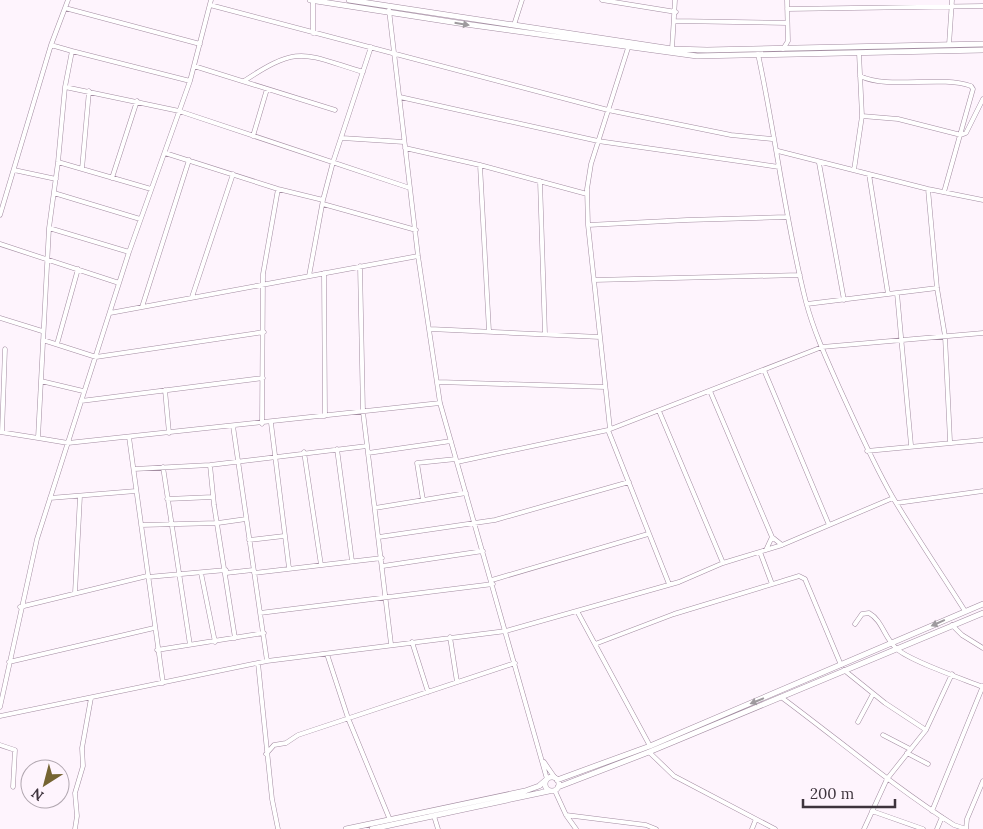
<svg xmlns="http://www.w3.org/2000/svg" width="983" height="829" font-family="Lora,serif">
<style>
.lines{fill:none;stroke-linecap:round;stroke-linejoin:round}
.minor-casing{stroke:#a38ca1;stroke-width:5}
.secondary-casing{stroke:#a38ca1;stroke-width:6}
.minor{stroke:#fff;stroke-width:4}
.secondary{stroke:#fff;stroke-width:5}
.oneway{fill:#9e9a9e}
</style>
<rect width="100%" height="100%" fill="#fef4fd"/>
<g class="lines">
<!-- minor casing -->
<g class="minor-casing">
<path id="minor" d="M 313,0 L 313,33
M 602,0 L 676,12
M 210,5 L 608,110 L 731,135 L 772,139
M 65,8 L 200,44
M 787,9 L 983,6
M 389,10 L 418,256 L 440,403 L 547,779
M 675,21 L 787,23
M 514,25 L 522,0
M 51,45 L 72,51
M 949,45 L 952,0
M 672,49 L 675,0
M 783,49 L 788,41 L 787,0
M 758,54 C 776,137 785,220 806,302 C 814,332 827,360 839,387 C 856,424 872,461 892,496 C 915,535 941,573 965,611
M 194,66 L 335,110
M 860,76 C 889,90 939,75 971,86 L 973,89 L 944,192
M 190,81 L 72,51 L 65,87 L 58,162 L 49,228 L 38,438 L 68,443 L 440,403
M 244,81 C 300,44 303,54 363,72
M 65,87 L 179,111 L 410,188
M 400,97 L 598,141 L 779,167
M 862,116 L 898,119 L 961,135 L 966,133 L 983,99
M 253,136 L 267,89
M 342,138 L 404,142
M 405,148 L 480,165 L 587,194
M 778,151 L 928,189 L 983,200
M 165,153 L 278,189 L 323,200
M 58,162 L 151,189
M 819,163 L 844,300
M 480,165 L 489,331
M 82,169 L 89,91
M 14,170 L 56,179
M 854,170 L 862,116 L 859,53
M 869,174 L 888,294
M 112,178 L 137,101
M 540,181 L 545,334
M 928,189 L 937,288 L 945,336 L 950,441
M 54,193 L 140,219
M 323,204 L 416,230
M 0,215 L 51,45 L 68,0
M 588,225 L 687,220 L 786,217
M 49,228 L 129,252
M 0,244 L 119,283
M 360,266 L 363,412 L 391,644
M 324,273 L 325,416
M 309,276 L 323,200 L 333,162 L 371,47
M 594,280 L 800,275
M 897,293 L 911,445
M 192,297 L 233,174
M 807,304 L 937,288
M 142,307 L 189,160
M 110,313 L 418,256
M 0,318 L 42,331
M 430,329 L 600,337
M 43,340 L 96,357 L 264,332
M 57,344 L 78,269
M 764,370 L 829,525
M 41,381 L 83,391
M 438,382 L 605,387
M 165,390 L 169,433
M 710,391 L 772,537 L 782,545
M 81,401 L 263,378
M 659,411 L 723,563
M 271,423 L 289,568
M 262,424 L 263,274 L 278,189
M 233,426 L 267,661
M 610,429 L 588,225 L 587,189 L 591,164 L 628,48
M 608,430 L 669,584
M 0,432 L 38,438
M 2,432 L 5,349
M 129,437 L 163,683
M 337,449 L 352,561
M 867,451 L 983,440
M 304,452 L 321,565
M 368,453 L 451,441
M 457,462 L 608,430 L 822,347 L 983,333
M 210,465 L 214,505 L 235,638
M 163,467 L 190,645
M 134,469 L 210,465 L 367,446
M 50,498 L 136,491
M 167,499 L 213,497
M 423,500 L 417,463 L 456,459
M 897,503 L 983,491
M 375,508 L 466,493
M 141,525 L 218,523 L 246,519
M 379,537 L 495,520 L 629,482
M 249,540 L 284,536
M 766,550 L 772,537
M 760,552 L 772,584
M 383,566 L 483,551
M 201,573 L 215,642
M 226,573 L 253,570
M 254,573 L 382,558
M 148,577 L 226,570
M 492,580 L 648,534
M 75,593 L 80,496
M 20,607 L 147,576
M 577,611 L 650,746
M 260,613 L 493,584
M 855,624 L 862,614 L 869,613 C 883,621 884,638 897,649 C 910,661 963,679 983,687
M 952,625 L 962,635 L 983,648
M 450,637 L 457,682
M 412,642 L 428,692
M 595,644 L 674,614 L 799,576 L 805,579 L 841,665
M 157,650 L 264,633
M 327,654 L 348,718 L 390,820
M 9,662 L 154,628
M 258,663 L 272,799 L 278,829
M 844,670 L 885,703 L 926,730
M 781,697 C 839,740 893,786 954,825 L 966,829
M 0,707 L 37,539 L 129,252 L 190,81 L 211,0
M 0,716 L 267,661 L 506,631 L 679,582 L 723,563 L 782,545 L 893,498
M 858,722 L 873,694
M 883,735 L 910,749
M 0,745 L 15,750 L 13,787
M 649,752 L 674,776 L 775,829
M 907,753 L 928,764
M 266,754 L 274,745 L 286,743 L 298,735 L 515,663
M 544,762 L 555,778
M 555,791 L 566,815 L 576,829
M 872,811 L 923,829
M 932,811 L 983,686
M 566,815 L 646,825 L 656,829
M 434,816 L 438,829
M 75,829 L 77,816 L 75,793 L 83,766 L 82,748 L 91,698
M 752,829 L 756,819
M 864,829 L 887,779 L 926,730 L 952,674
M 937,829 L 942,817
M 966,829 L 967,819 L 983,781"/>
</g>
<!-- secondary casing -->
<g class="secondary-casing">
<path id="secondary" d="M 310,0 L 458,23 L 697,56 L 983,50
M 349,0 L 672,49 L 707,50 L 983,44
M545 784a7 7 0 1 1 14 0a7 7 0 1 1-14 0Z
M 557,780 L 650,746 L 983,604
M 558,787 L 649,752 L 983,613
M 346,829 L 525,791 L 539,786 L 546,780
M 372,829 L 549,791"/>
</g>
<!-- minor -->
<use href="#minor" class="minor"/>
<!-- secondary -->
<use href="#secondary" class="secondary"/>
</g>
<!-- one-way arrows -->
<defs><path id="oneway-solid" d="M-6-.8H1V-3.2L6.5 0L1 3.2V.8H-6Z" transform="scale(1.25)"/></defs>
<g class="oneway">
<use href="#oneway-solid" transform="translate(462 24) rotate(9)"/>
<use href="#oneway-solid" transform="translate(938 623) rotate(156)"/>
<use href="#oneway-solid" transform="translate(757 701) rotate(158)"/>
</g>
<!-- north arrow -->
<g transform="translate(45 784) rotate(216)"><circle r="24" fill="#fef4fd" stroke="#b1a7b0"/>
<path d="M0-4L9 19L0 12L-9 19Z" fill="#756432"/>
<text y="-8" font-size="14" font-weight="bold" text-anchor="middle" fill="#3e343d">N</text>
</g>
<!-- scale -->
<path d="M803 799v8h92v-8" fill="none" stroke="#3e343d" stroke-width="2.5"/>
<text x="810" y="799" font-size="15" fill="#3e343d" stroke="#fef4fd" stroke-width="4" paint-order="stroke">200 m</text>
</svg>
